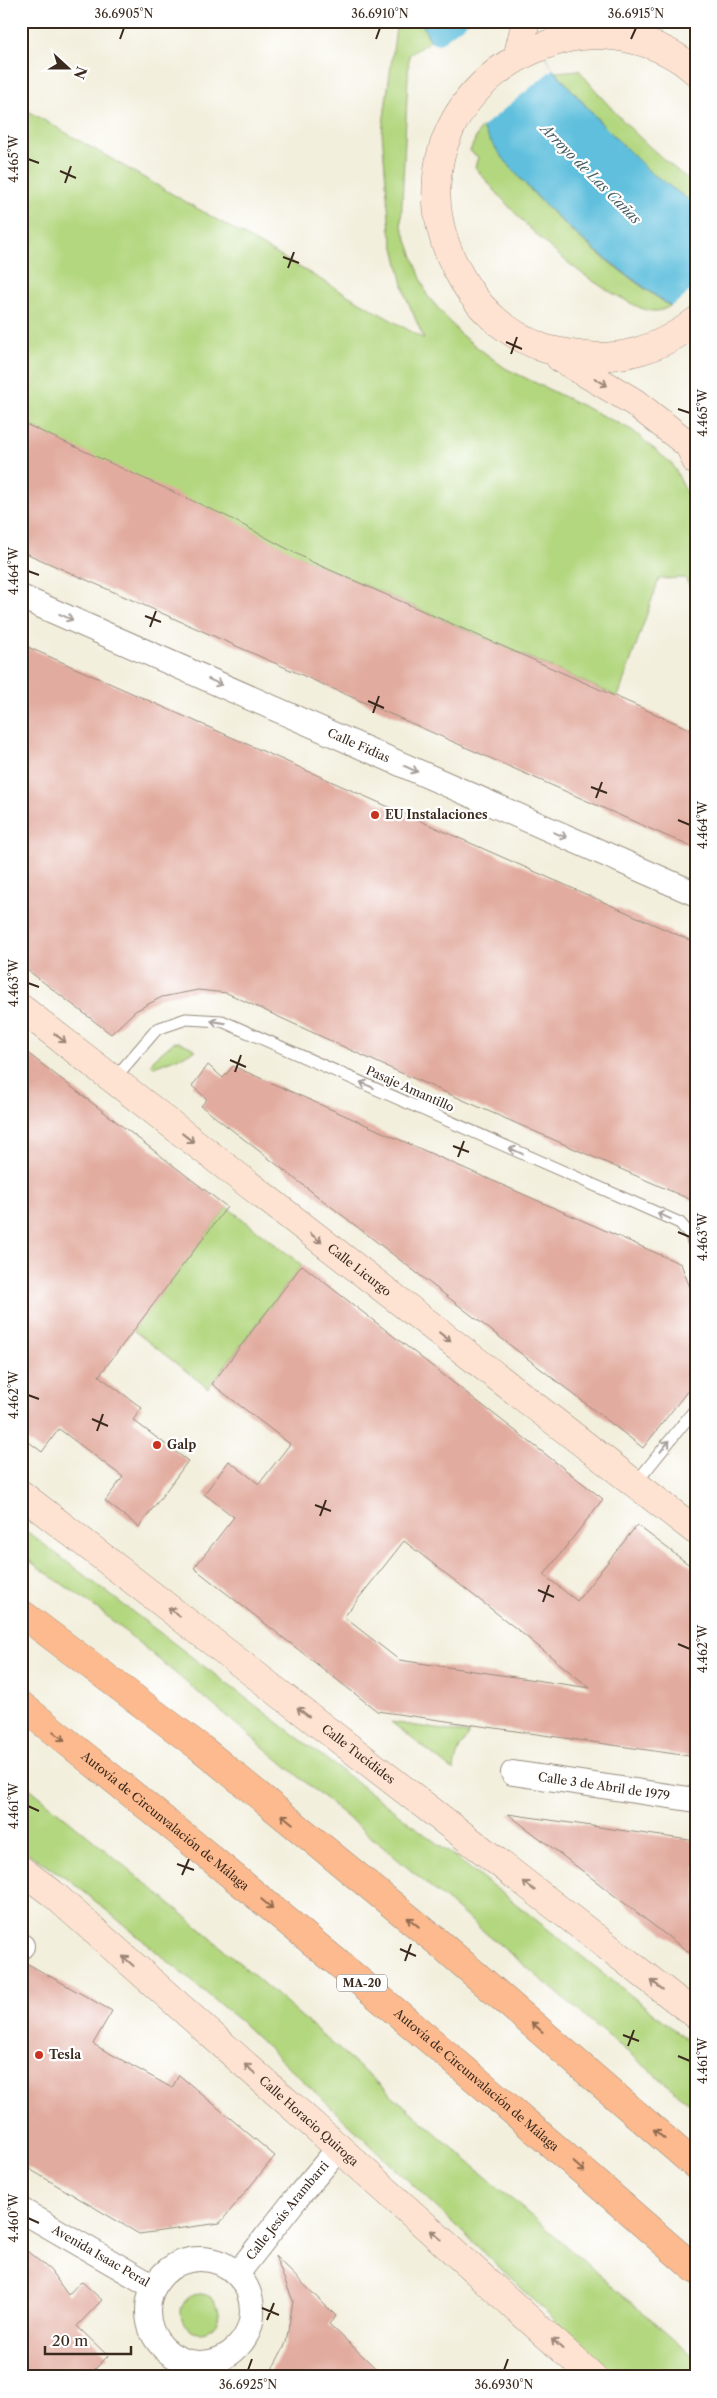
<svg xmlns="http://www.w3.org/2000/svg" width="717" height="2398" font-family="'Libre Caslon Text',serif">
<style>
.green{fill:#b3d77f;stroke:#77804e}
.water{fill:#5fbfdd;stroke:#4d747e}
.pier{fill:#f3efdd}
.building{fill:#e2ab9f;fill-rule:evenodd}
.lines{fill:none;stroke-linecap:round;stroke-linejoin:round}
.lane-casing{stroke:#978c7e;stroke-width:13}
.street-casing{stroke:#978c7e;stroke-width:26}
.secondary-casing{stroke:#978c7e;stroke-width:29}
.highway-casing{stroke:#978c7e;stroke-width:29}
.lane{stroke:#fff;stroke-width:11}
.street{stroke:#fff;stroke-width:24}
.secondary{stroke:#fee3d2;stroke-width:28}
.highway{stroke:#fcba8e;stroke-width:28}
.oneway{stroke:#9c8678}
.oneway2{stroke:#a79f9a}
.oneway3{stroke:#926b50}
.ticks{fill:none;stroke:#3b2a1e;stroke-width:2}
.poi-dot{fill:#c8321e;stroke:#fff;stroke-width:2}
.labels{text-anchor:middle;stroke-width:4.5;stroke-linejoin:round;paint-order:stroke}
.shield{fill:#fff;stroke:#766a62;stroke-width:1}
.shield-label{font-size:11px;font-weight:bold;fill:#3b2a1e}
.street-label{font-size:12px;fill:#3b2a1e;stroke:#fff}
.poi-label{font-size:12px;font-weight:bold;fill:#3b2a1e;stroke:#fff;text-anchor:start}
.water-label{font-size:14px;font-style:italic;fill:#485e61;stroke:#fff}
.neatline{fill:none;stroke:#3b2a1e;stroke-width:2}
.ticks-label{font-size:12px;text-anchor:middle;fill:#3b2a1e}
</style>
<rect width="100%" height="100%" fill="#fff"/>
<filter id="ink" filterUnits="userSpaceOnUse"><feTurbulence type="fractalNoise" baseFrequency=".02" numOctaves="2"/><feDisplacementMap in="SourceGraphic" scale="10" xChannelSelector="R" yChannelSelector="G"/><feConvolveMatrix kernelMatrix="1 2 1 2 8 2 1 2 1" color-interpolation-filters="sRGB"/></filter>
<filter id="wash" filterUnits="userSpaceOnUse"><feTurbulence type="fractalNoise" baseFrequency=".0096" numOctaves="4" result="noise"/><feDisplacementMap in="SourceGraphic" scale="20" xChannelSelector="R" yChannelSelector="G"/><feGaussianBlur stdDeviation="1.12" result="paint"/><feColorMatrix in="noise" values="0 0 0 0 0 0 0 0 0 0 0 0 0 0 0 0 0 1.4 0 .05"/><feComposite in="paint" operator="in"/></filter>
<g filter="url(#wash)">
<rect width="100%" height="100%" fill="#f3efdd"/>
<!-- green -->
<path class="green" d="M 397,21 L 421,21 L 430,41 L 409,55 L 401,224 L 427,295 L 461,335 L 505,368 L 632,430 L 673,465 L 696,512 L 696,597 L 685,578 L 659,579 L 618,697 L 310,561 L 21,422 L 21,107 L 424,339 L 406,297 L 390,231 L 382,132 Z
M 579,70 C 613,113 651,152 696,185 L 696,205 L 650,172 L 602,124 L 556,72 Z
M 481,126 C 527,199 599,259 670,306 C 654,317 640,308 625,300 C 563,268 518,219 475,167 L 478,157 L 470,151 Z
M 174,1042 L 180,1042 L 195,1049 L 195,1051 L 154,1067 L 151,1064 L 154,1059 Z
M 227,1207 L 302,1265 L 208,1388 L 133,1330 Z
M 21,1527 L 506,1896 L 696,2047 L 696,2109 L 102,1612 L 21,1555 Z
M 391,1722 L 469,1734 C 460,1746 455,1756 454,1771 Z
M 21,1781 L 190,1920 L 696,2359 L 696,2377 L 615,2377 L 240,2021 L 71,1881 L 21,1849 Z
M181 2313a19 19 0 1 1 38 0a19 19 0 1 1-38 0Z"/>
<!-- water -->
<path class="water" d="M 421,21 L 526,21 L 553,69 L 602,124 L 650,172 L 696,205 L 696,323 C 625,276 563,230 508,164 C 489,142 475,116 460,91 C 446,68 432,46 421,21 Z"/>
<!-- pier -->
<path class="pier" d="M 470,21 L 526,21 L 553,69 L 480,129 L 428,42 L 440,44 Z
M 696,284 L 696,326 L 668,308 L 683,298 Z"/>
<g id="blocks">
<!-- building -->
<path class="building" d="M 21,422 L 228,517 L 310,561 L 696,732 L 696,849 L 21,551 Z
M 21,644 L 696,943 L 696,1202 L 383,1065 L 227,993 L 198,990 L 162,997 L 135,1011 L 111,1034 L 21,965 Z
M 21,1048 L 227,1207 L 99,1376 L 142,1408 L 133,1420 L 188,1461 L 139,1527 L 105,1501 L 123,1477 L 59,1429 L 42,1452 L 21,1436 Z
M 208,1065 L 223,1078 L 233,1066 L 681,1264 L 696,1303 L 696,1380 L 643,1448 L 201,1106 L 207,1099 L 192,1086 Z
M 302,1265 L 603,1499 L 544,1575 L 577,1601 L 637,1525 L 696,1570 L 696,1757 L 377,1711 L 194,1568 L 234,1517 L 204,1494 L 229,1461 L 259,1484 L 290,1444 L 212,1384 ZM 404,1541 L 513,1626 L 590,1688 L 399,1660 L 344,1617 Z
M 508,1814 L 696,1841 L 696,1958 L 589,1876 Z
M 21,1960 L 112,2011 L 93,2044 L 172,2088 L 179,2075 L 275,2156 L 220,2223 L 139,2234 L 21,2164 Z
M 21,2246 L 50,2270 L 68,2295 L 81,2281 L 102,2300 L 77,2326 L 108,2356 L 87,2377 L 21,2377 Z
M 275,2256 L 336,2316 L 329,2324 L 385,2377 L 268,2377 L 286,2343 L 293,2301 Z"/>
</g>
</g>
<g filter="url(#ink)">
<use href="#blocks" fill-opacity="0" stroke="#978c7e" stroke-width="1"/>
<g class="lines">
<!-- lane casing -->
<g class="lane-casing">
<path id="lane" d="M 113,1080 L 157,1029 L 186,1019 L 222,1021 L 680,1223 L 691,1236 L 696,1250
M 635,1484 L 696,1408"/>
</g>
<!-- street casing -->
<g class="street-casing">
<g id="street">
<path id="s1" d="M 21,597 L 696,894"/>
<path id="s2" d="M 513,1773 L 696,1800"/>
<path d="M 21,1947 L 22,1946"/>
<path id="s3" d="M 21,2210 L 154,2287"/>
<circle cx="200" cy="2311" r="52"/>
<path id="s4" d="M 237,2274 L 295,2200 L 339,2148"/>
</g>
</g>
<!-- secondary casing -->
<g class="secondary-casing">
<g id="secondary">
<path d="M 517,58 L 526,21"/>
<path d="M 696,72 C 662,40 606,28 561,40 C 458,69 405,170 456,268 C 475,306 502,332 543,348 C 552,351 563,352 572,354 C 616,363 661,349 696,321"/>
<path d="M 560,358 L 634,402 L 689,445 L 696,461"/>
<path id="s5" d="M 21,1008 L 696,1531"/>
<path id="s6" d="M 21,1494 L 696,2015"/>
<path id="s7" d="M 21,1870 L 52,1893 L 339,2148 L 593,2377"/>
</g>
</g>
<!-- highway casing -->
<g class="highway-casing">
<g id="highway">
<path d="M 21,1613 L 202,1749 L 439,1943 L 696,2166"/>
<path id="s8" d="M 21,1705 C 251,1888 476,2076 696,2270"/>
</g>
</g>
<!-- lane -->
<use href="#lane" class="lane"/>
<!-- street -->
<use href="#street" class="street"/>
<!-- secondary -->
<use href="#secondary" class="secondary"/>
<!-- highway -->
<use href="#highway" class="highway"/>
</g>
<!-- one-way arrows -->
<defs><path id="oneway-shaft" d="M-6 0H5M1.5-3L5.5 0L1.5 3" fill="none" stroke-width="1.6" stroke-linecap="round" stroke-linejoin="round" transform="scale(1.25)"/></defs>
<g class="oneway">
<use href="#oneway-shaft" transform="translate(601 382) rotate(31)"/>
<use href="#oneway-shaft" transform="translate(60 1038) rotate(38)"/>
<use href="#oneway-shaft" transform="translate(188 1138) rotate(38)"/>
<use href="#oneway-shaft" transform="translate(316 1238) rotate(38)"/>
<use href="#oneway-shaft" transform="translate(445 1337) rotate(38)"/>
<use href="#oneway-shaft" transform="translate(174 1612) rotate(-142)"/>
<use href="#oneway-shaft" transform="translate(303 1712) rotate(-142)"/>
<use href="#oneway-shaft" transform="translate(529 1886) rotate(-142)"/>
<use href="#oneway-shaft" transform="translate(128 1961) rotate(-138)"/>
<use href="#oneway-shaft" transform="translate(657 1985) rotate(-142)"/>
<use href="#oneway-shaft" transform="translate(250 2069) rotate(-139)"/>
<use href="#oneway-shaft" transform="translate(436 2235) rotate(-138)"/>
<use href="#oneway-shaft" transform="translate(557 2344) rotate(-138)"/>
</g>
<g class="oneway2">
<use href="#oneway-shaft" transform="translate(66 617) rotate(24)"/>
<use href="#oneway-shaft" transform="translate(215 682) rotate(24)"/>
<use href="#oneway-shaft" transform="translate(411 769) rotate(24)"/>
<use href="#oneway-shaft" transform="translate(560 835) rotate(24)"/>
<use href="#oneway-shaft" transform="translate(218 1022) rotate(-171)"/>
<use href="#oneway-shaft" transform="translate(367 1085) rotate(-156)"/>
<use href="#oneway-shaft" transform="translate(516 1151) rotate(-156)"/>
<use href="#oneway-shaft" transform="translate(664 1216) rotate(-156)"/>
<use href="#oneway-shaft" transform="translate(665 1446) rotate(-51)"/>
</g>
<g class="oneway3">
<use href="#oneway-shaft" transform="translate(59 1736) rotate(39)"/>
<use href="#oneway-shaft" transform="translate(287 1819) rotate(-141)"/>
<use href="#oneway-shaft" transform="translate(267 1904) rotate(40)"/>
<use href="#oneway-shaft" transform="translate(413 1922) rotate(-141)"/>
<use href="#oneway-shaft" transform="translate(537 2027) rotate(-139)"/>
<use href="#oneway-shaft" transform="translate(659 2134) rotate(-138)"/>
<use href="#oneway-shaft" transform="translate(579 2167) rotate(41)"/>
</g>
</g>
<!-- ticks -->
<path class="ticks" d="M 120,39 L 124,28M 376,39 L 380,28M 631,39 L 636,28M 28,159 L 39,163M 60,171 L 76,178M 65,183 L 71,166M 283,257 L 299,263M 288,268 L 294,252M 506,342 L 522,349M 511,354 L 517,337M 678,409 L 690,413M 28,571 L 39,575M 145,616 L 161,622M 150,627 L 156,611M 368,701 L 384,708M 373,713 L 379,696M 591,787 L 607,793M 596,798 L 602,782M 678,820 L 690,825M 28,983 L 39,987M 230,1060 L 246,1067M 235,1072 L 241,1055M 453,1146 L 469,1152M 458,1157 L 464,1141M 678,1232 L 690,1237M 28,1395 L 39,1399M 92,1419 L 108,1426M 97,1431 L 103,1414M 315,1505 L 331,1511M 320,1516 L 326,1500M 538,1590 L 554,1597M 543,1602 L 549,1585M 678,1644 L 690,1649M 28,1806 L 39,1811M 177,1864 L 194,1870M 182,1875 L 189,1859M 400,1949 L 416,1956M 405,1961 L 411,1944M 623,2035 L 639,2041M 628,2046 L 634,2030M 678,2056 L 690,2061M 28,2218 L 39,2223M 262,2308 L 279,2315M 267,2320 L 274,2303M 248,2370 L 252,2359M 504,2370 L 508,2359"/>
<!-- markers -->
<g class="poi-dot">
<circle cx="375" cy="815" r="5"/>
<circle cx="157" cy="1445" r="5"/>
<circle cx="39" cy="2055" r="5"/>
</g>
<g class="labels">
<!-- shield labels -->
<rect class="shield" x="337" y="1974.5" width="50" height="17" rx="4"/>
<g class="shield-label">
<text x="362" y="1987">MA-20</text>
</g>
<!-- street labels -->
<g class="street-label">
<text dy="4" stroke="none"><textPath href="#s1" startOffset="369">Calle Fidias</textPath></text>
<text transform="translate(410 1089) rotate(24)" y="4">Pasaje Amantillo</text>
<text dy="4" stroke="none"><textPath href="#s5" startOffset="428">Calle Licurgo</textPath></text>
<text dy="4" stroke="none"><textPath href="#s6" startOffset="426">Calle Tucídides</textPath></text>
<text dy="4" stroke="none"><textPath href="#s2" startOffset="92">Calle 3 de Abril de 1979</textPath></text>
<text dy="4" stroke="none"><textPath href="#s8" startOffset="185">Autovía de Circunvalación de Málaga</textPath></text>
<text dy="4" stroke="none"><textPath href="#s8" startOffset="590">Autovía de Circunvalación de Málaga</textPath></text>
<text dy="4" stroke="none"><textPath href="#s7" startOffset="382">Calle Horacio Quiroga</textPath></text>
<text dy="4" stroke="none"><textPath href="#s4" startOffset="81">Calle Jesús Arambarri</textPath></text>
<text dy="4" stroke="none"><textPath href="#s3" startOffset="92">Avenida Isaac Peral</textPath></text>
</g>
<!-- poi labels -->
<g class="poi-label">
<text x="385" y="819">EU Instalaciones</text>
<text x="167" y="1449">Galp</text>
<text x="49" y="2059">Tesla</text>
</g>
<!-- water labels -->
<g class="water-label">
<text transform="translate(591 174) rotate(45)" y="5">Arroyo de Las Cañas</text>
</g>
</g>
<!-- margin -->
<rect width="717" height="2398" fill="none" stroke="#fff" stroke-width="55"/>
<!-- north arrow -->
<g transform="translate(68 68) rotate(111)" stroke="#ffffff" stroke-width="4" paint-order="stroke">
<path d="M0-4L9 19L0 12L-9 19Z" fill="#3b2a1e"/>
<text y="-8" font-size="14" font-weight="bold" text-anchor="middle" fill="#3b2a1e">N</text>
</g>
<!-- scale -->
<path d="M45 2346v8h86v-8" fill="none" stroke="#3b2a1e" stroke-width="2.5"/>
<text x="52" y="2346" font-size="15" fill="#3b2a1e" stroke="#ffffff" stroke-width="4" paint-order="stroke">20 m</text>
<rect x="28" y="28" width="662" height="2342" class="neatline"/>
<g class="ticks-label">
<text x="124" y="18">36.6905°N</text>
<text x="380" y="18">36.6910°N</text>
<text x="636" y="18">36.6915°N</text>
<text transform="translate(14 159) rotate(-90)" y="4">4.465°W</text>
<text transform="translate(703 413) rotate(-90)" y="4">4.465°W</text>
<text transform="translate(14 571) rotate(-90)" y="4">4.464°W</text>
<text transform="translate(703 825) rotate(-90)" y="4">4.464°W</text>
<text transform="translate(14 983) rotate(-90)" y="4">4.463°W</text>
<text transform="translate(703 1237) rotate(-90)" y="4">4.463°W</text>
<text transform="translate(14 1395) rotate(-90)" y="4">4.462°W</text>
<text transform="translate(703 1649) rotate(-90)" y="4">4.462°W</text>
<text transform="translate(14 1806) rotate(-90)" y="4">4.461°W</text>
<text transform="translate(703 2061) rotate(-90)" y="4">4.461°W</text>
<text transform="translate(14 2218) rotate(-90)" y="4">4.460°W</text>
<text x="248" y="2389">36.6925°N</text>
<text x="504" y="2389">36.6930°N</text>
</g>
</svg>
